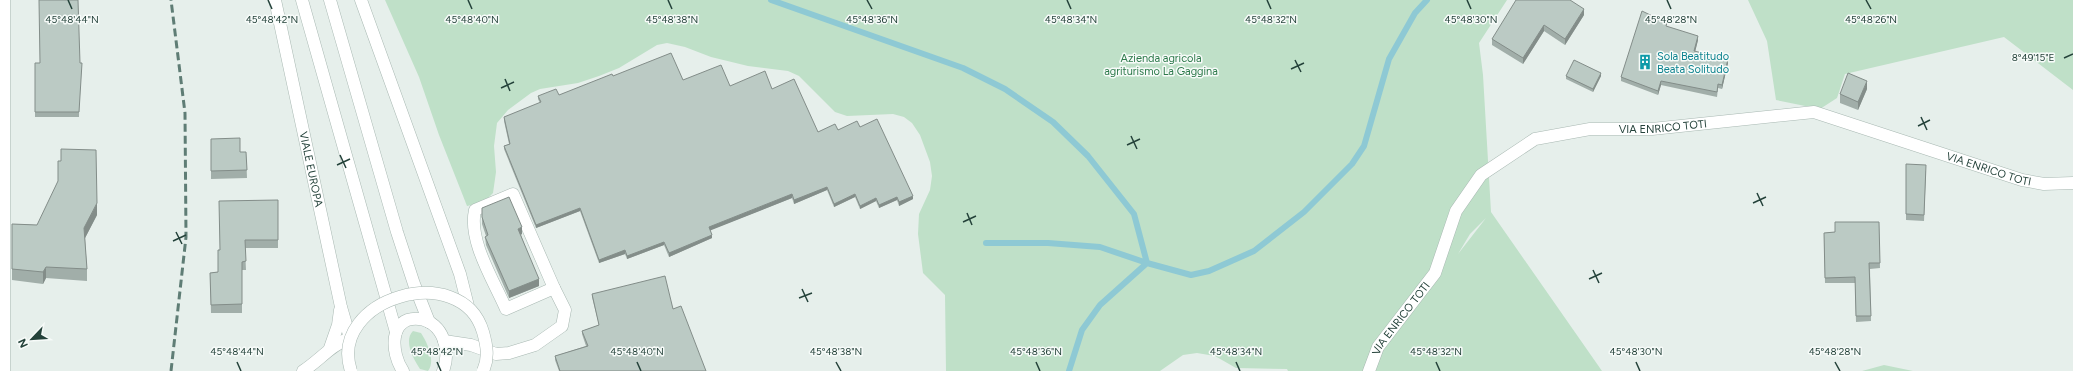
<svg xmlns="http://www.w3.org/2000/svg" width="2073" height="371" font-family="Figtree,sans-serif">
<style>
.green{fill:#bfe0c8;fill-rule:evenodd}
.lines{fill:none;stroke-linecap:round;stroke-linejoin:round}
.stream{stroke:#8ec9d4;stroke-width:6}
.minor-casing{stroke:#a8b8b2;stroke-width:13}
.minor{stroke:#fff;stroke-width:12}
.rail{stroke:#5f7d75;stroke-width:3;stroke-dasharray:8 4;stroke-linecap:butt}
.minor-bridge-casing{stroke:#a8b8b2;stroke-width:13;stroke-linecap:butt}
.minor-bridge{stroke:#fff;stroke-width:12}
.wall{fill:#a1aea9}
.shaded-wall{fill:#838d89}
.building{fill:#bbcac4;stroke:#838d89}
.ticks{fill:none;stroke:#24423a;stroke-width:1.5}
.labels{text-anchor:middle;stroke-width:3;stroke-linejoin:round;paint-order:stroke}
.culture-label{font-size:11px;fill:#0d838f;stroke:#f7fbf9;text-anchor:start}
.park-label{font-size:11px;fill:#2d7a4b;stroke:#f7fbf9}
.street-label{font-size:11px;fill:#24423a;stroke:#f7fbf9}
.ticks-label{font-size:10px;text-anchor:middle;fill:#24423a;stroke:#f7fbf9;stroke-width:3;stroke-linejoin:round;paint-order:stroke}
</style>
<rect width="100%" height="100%" fill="#e6efeb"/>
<!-- green -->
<path class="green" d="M 385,0 L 1507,0 L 1479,43 L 1483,75 L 1491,212 L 1602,371 L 1288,371 L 1287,369 L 1236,368 L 1215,356 L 1197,353 L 1183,355 L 1160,371 L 946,371 L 945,295 L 923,273 L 918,234 L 919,214 L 930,190 L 932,176 L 930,162 L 920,135 L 912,123 L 904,117 L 893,114 L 847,116 L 835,112 L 799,76 L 788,71 L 748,66 L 711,57 L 685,47 L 667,43 L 657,45 L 619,68 L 599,76 L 578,83 L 540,89 L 531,93 L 508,110 L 497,123 L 494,146 L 496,172 L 493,193 L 484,202 L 467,206 L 439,135 L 419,77 ZM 1486,218 L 1458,254 L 1470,234 Z
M 1748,0 L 2073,0 L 2073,90 L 2004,37 L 1845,74 L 1837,98 L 1820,109 L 1776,100 L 1767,41 Z
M 413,331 L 421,333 C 427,342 436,361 428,371 L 420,369 C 414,360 403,341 413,331 Z
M 1884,365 L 1913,371 L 1862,371 Z"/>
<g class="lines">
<!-- stream -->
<path class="stream" d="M 771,0 L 963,68 L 1005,89 L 1053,122 L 1088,156 L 1134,214 L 1147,263 L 1100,305 L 1082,330 L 1069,371
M 986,243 L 1048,243 L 1100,247 L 1147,263 L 1191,275 L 1209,271 L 1254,251 L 1304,212 L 1352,164 L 1364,146 L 1389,59 L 1415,13 L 1427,0"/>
<!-- minor casing -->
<g class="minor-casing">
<g id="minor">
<path d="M 4,0 L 4,371"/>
<path id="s1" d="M 275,0 L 341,307 L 350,338 C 331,345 320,360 303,371"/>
<path d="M 302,0 L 396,332"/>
<path d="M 330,0 L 397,232 L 414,284 L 429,322"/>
<path d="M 361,0 L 460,274 L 468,306"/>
<path d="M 513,194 L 554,288 L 506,309 C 494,281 468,241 475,210 Z"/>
<path d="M 444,341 L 471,345 L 496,354 L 509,353 L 535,345 L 562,326 L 565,310 L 554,288"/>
<path d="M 330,348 L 338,325 L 340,310"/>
<path d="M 403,371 C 391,354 388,316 419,319 C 444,322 451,352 443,371"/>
<path id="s2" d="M 1369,371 L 1378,347 L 1435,273 L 1456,211 L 1481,175 L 1535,139 L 1590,129 L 1652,129 L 1814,112 L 2022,180 L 2044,184 L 2073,183"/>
</g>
</g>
<!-- minor -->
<use href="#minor" class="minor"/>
<!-- rail -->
<path class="rail" d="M 171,371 L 186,237 L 185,113 L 171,0"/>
<!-- minor-bridge casing -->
<g class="minor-bridge-casing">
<path id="minor-bridge" d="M 351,371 C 327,298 462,259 483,332 C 487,346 489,358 483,371"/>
</g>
<!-- minor-bridge -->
<use href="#minor-bridge" class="minor-bridge"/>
</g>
<!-- wall -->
<path class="wall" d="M 1584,15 L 1565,45 L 1544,31 L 1523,64 L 1492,45 L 1492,39 Z
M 1667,27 L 1698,40 L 1695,52 L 1728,63 L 1722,89 L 1718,88 L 1717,97 L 1661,85 L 1658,95 L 1621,81 L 1621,77 Z
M 35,63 L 80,63 L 79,117 L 35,117 Z
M 613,76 L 683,80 L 730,86 L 772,89 L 818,132 L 860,127 L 913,199 L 899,206 L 897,200 L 879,208 L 876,201 L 860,209 L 855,197 L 834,207 L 827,190 L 794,204 L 792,198 L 710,230 L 712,238 L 669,257 L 664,245 L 627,259 L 625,254 L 599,263 L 580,211 L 536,228 L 504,149 L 504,146 L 509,144 L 504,121 L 504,117 L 540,103 L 538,99 L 538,96 L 559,95 Z
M 1566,76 L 1601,76 L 1593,92 L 1566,79 Z
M 1867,89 L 1858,110 L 1840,103 L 1840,94 Z
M 211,139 L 240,152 L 246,152 L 247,178 L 211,179 Z
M 1906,164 L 1926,171 L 1924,221 L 1906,220 Z
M 278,200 L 278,248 L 245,248 L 246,270 L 242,270 L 242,313 L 211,313 L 210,273 L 218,272 L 220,250 Z
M 97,215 L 85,238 L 87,269 L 87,281 L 46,278 L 43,284 L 12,280 L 12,224 L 37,225 Z
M 482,217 L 522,234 L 521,235 L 539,286 L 509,298 L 486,245 L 485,237 L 486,236 L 482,224 Z
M 1879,222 L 1880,268 L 1870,269 L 1871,321 L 1856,322 L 1855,283 L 1825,283 L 1824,233 L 1835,232 Z
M 592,294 L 673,309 L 706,371 L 559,371 L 555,360 L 555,356 L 586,346 L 582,334 L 582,331 L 599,325 L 592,297 Z"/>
<!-- shaded-wall -->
<path class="shaded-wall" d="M 1584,9 L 1584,15 L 1565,45 L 1565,39 Z
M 1544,25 L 1544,31 L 1523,64 L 1523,58 Z
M 1698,36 L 1698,40 L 1694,56 L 1694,51 Z
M 1728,59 L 1728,63 L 1722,89 L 1722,85 Z
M 1601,73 L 1601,76 L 1593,92 L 1593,89 Z
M 1661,81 L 1661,85 L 1658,95 L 1658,91 Z
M 1867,81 L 1867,89 L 1858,110 L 1858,102 Z
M 827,187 L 827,190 L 794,204 L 794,200 Z
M 792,194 L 792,198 L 709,231 L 709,227 Z
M 855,194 L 855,197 L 834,207 L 834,204 Z
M 913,196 L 913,199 L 899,206 L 899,202 Z
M 897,197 L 897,200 L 879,208 L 879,205 Z
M 876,198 L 876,201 L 860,209 L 860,206 Z
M 97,203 L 97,215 L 84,240 L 84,228 Z
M 580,208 L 580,211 L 536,228 L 536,225 Z
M 522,227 L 522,234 L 518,235 L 518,229 Z
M 712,235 L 712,238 L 669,257 L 669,253 Z
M 664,242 L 664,245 L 627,259 L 627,256 Z
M 625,250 L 625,254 L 599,263 L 599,260 Z
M 46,267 L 46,278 L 43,284 L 43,272 Z
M 539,279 L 539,286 L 509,298 L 509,291 Z"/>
<!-- building -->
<path class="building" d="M 39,0 L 78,0 L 80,63 L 82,63 L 79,112 L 35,112 L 35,63 L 40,63 Z
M 1516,0 L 1570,0 L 1584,9 L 1565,39 L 1544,25 L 1523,58 L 1492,39 Z
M 1642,11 L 1667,23 L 1666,26 L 1698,36 L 1694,51 L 1728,59 L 1722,85 L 1718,84 L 1717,92 L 1661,81 L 1658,91 L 1621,77 Z
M 671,53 L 683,80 L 721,65 L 730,86 L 765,71 L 772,89 L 794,79 L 818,132 L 835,124 L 838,130 L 857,121 L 860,127 L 877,119 L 913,196 L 899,202 L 897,197 L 879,205 L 876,198 L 860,206 L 855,194 L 834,204 L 827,187 L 794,200 L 792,194 L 709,227 L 712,235 L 669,253 L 664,242 L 627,256 L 625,250 L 599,260 L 580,208 L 536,225 L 504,146 L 510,144 L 504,117 L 541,102 L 538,96 L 556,89 L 559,95 L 612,74 L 613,76 Z
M 1574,60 L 1601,73 L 1593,89 L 1566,76 Z
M 1848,73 L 1867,81 L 1858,102 L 1840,94 Z
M 240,138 L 240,152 L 246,152 L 247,170 L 211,171 L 211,139 Z
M 61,149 L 96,150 L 97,203 L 84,228 L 87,269 L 46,267 L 43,272 L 12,269 L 12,224 L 37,225 L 58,181 L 58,161 L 61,161 Z
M 1906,164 L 1926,165 L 1924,215 L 1906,214 Z
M 509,197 L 522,227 L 518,229 L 539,279 L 509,291 L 486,239 L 485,237 L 488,235 L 482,217 L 482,208 Z
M 278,200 L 278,240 L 245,240 L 246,261 L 242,262 L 242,304 L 211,305 L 210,273 L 218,272 L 218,250 L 220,250 L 219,201 Z
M 1835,222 L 1879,222 L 1880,263 L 1869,263 L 1871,316 L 1856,316 L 1855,277 L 1825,278 L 1824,233 L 1835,232 Z
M 665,276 L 673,309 L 681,306 L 706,371 L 560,371 L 555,356 L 588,346 L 582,331 L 599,325 L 592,294 Z"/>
<!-- ticks -->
<path class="ticks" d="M 68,0 L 72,9M 268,0 L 272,9M 468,0 L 472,9M 668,0 L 672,9M 867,0 L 872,9M 1067,0 L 1071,9M 1267,0 L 1271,9M 1467,0 L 1471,9M 1667,0 L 1671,9M 1866,0 L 1871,9M 2064,58 L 2073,54M 1295,60 L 1301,72M 1291,69 L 1304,63M 505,79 L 510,91M 501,88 L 514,82M 1921,117 L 1927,130M 1918,126 L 1930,120M 1131,136 L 1137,149M 1127,145 L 1140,139M 340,155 L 346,168M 337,165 L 350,159M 1757,193 L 1763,206M 1753,203 L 1766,197M 967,213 L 972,225M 963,222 L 976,216M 176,232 L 182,244M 173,241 L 186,235M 1593,270 L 1599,283M 1589,279 L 1602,273M 802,289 L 808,302M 799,298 L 812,293M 237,362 L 241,371M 437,362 L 441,371M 637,362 L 641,371M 836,362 L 841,371M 1036,362 L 1040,371M 1236,362 L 1240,371M 1436,362 L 1440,371M 1636,362 L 1640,371M 1835,362 L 1840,371"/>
<!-- icons -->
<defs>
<g id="building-bare" transform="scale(1.2)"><path d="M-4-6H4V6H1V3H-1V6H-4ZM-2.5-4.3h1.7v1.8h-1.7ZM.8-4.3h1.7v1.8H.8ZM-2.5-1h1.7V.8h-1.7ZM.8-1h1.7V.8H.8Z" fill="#0f9aa8" stroke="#f7fbf9" stroke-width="2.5" paint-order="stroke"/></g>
</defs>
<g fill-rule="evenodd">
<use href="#building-bare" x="1645" y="62"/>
</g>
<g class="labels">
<!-- culture labels -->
<g class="culture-label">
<text x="1657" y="60">Sola Beatitudo<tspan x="1657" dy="13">Beata Solitudo</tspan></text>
</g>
<!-- park labels -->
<g class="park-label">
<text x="1161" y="62">Azienda agricola<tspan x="1161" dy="13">agriturismo La Gaggina</tspan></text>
</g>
<!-- street labels -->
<g class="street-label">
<text dy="4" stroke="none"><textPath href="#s2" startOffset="422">VIA ENRICO TOTI</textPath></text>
<text dy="4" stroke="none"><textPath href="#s2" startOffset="758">VIA ENRICO TOTI</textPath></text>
<text dy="4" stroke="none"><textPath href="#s1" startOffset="173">VIALE EUROPA</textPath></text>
<text dy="4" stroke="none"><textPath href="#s2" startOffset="62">VIA ENRICO TOTI</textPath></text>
</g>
</g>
<g class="ticks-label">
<text x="72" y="23">45°48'44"N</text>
<text x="272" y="23">45°48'42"N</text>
<text x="472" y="23">45°48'40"N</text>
<text x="672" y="23">45°48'38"N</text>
<text x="1271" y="23">45°48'32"N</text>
<text x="1671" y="23">45°48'28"N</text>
<text x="872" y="23">45°48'36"N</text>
<text x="1071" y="23">45°48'34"N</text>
<text x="1471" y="23">45°48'30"N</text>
<text x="1871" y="23">45°48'26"N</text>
<text x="2033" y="61">8°49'15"E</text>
<text x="237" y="355">45°48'44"N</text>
<text x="437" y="355">45°48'42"N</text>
<text x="637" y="355">45°48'40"N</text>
<text x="836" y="355">45°48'38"N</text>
<text x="1036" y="355">45°48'36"N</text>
<text x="1236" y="355">45°48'34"N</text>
<text x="1436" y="355">45°48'32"N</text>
<text x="1636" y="355">45°48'30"N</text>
<text x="1835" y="355">45°48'28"N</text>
</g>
<!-- north arrow -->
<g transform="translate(32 339) rotate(245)" stroke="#f7fbf9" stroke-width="3" paint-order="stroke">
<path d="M0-3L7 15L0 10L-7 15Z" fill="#24423a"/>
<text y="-6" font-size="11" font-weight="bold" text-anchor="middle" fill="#24423a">N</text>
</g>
</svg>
